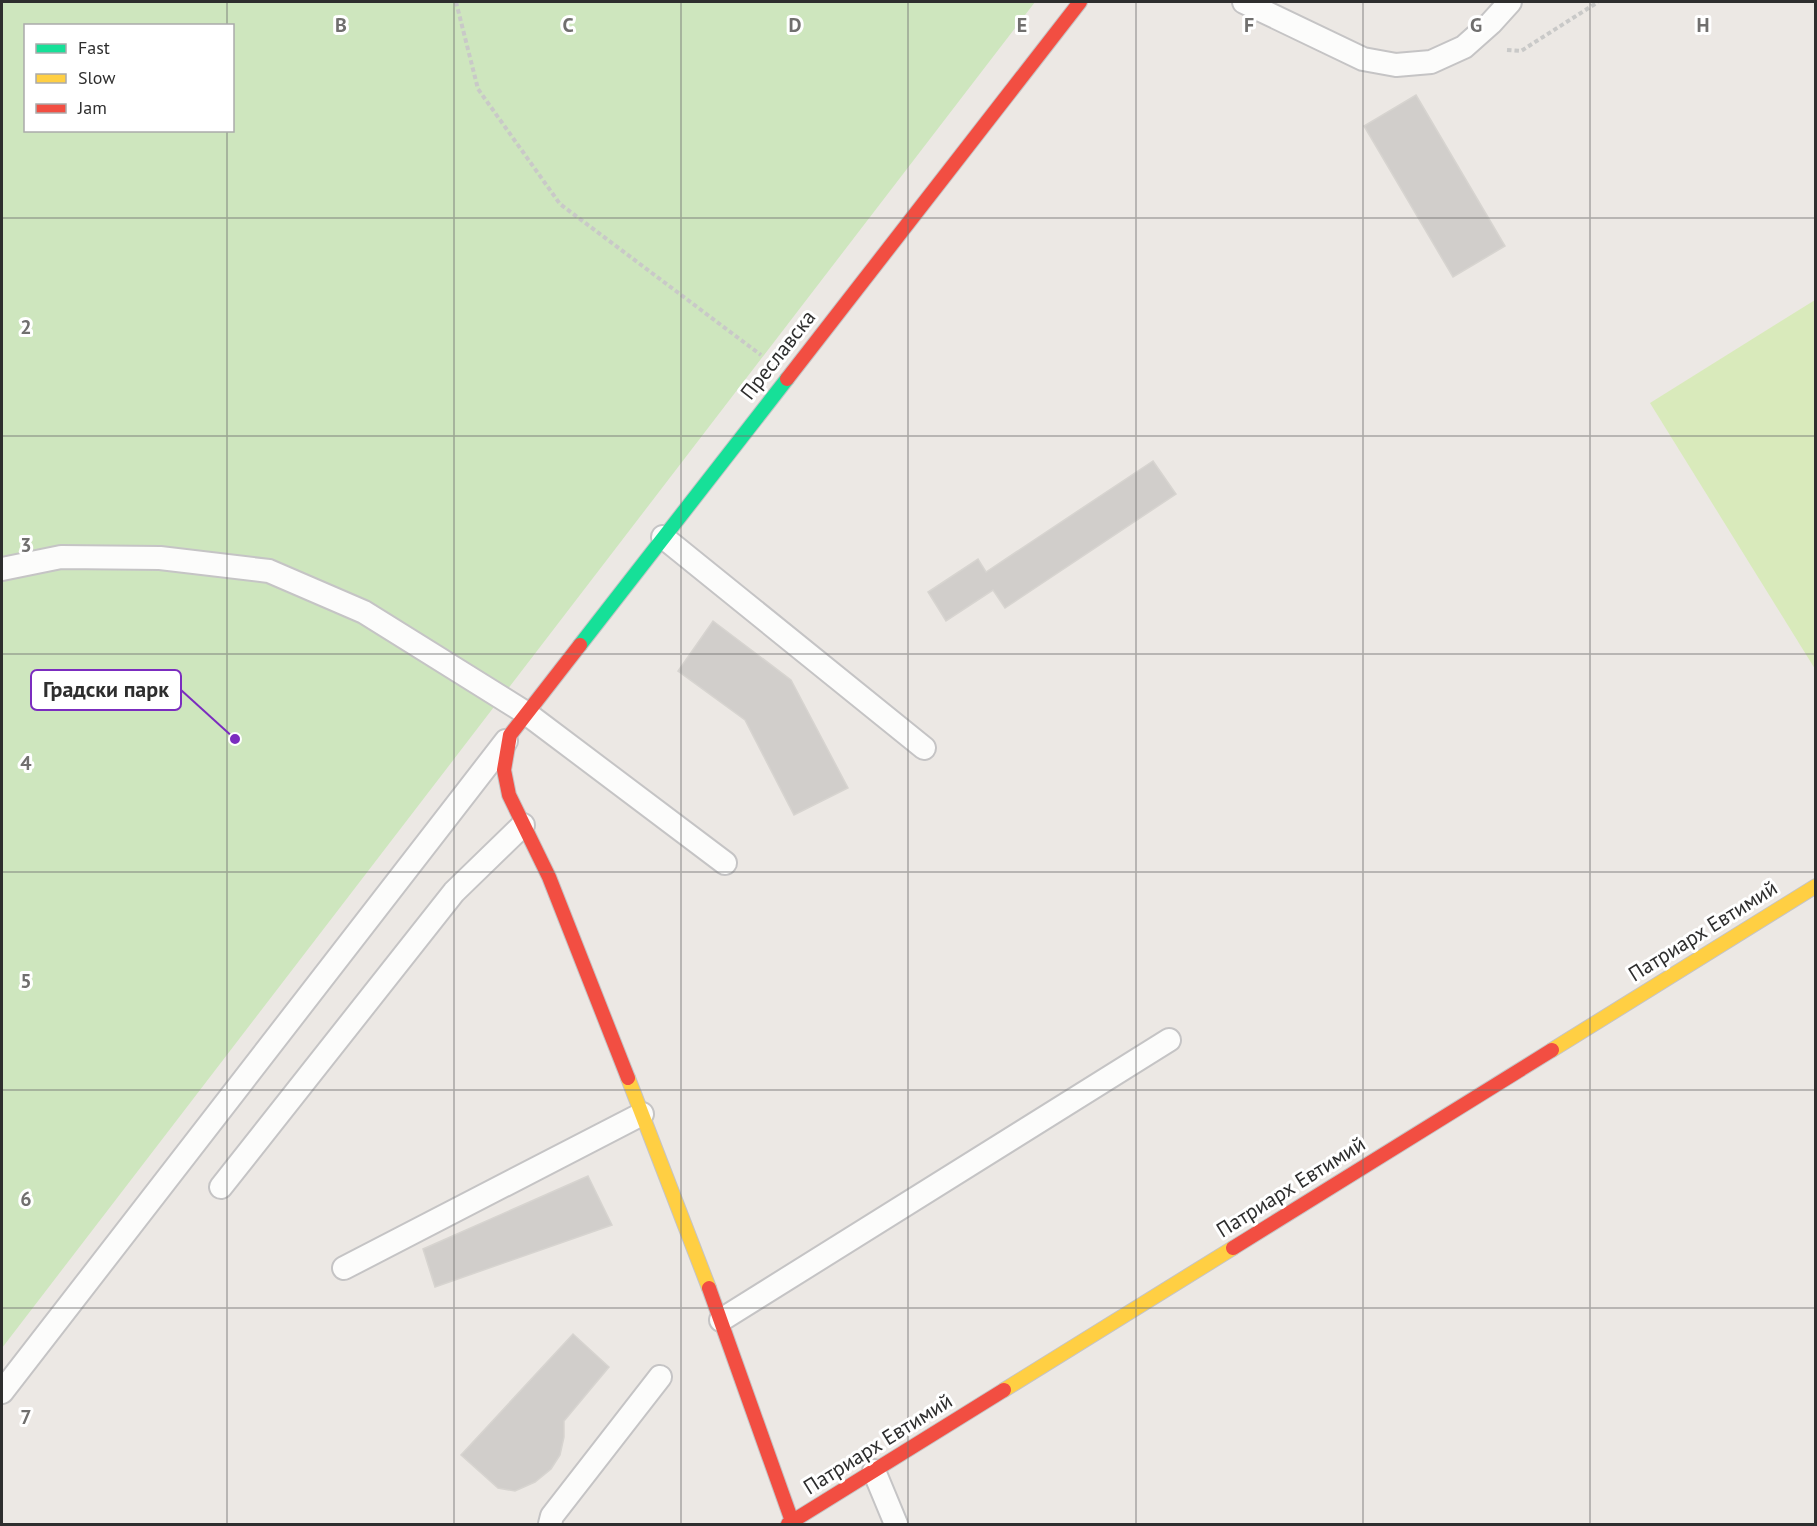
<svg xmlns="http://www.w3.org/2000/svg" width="1817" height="1526" font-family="'PT Sans',sans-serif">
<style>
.green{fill:#cee6be;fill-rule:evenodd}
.pitch{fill:#d9eabb}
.building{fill:#d1cecb;stroke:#d7d4d0;stroke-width:1.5}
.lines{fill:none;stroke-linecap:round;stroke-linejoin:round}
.lane-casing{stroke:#c5c4c5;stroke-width:26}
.fast-casing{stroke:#c5c4c5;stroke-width:16}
.slow-casing{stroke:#c5c4c5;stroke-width:16}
.jam-casing{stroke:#c5c4c5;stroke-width:16}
.path{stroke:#c9c9c8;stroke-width:4;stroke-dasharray:4.5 3;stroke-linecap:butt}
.lane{stroke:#fcfcfb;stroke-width:22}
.fast{stroke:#16e098;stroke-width:14}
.slow{stroke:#ffcf43;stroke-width:14}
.jam{stroke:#f24e42;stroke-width:14}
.grid{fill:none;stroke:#706f6e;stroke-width:1.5;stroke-opacity:0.55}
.labels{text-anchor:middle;stroke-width:6;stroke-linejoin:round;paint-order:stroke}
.street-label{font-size:21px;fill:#2e2e2e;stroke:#fff}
.grid-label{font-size:20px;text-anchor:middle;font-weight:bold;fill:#706f6e;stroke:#fff;stroke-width:6;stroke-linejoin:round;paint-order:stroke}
.leader{fill:none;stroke:#7b2cbf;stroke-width:2}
.callout-dot{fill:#7b2cbf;stroke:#fff;stroke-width:2}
.callout{fill:#fff;stroke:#7b2cbf;stroke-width:2}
.callout-label{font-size:22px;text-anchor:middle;font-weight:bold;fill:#2e2e2e}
</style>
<rect width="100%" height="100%" fill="#ece8e4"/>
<!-- green -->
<path class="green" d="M 2,2 L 1035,2 L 2,1348 ZM 26,26 L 232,26 L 232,130 L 26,130 Z"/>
<!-- pitch -->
<path class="pitch" d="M 1815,300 L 1815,669 L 1650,403 Z"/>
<!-- building -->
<path class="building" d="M 1416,95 L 1505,246 L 1453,277 L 1364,126 Z
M 1153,461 L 1176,494 L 1005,608 L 993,590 L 946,621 L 928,592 L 978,559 L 986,572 Z
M 713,621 L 791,680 L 848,788 L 794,815 L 745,720 L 678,671 Z
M 588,1176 L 612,1225 L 435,1287 L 423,1249 Z
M 573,1334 L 609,1367 L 564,1421 L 564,1437 L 560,1455 L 551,1469 L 535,1482 L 515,1491 L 498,1488 L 461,1455 Z"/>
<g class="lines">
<!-- lane casing -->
<g class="lane-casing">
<path id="lane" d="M 1244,2 L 1363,59 L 1396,65 L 1431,62 L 1464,47 L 1491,23 L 1510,2
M 663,537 L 924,748
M 2,569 L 61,557 L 160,558 L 269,571 L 364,612 L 526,713 L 725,863
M 221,1187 L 454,892 L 523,825
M 344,1268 L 642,1114
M 721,1320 L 1169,1040
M 2,1392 L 506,741
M 874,1471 L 896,1524
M 550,1524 L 552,1516 L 660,1377"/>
</g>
<!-- fast casing -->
<g class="fast-casing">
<path id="fast" d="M 580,645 L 787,379"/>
</g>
<!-- slow casing -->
<g class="slow-casing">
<path id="slow" d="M 1552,1050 L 1816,886
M 628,1078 L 709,1288
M 1004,1390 L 1233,1248"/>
</g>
<!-- jam casing -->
<g class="jam-casing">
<path id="jam" d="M 787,379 L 1080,2
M 580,645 L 510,735 L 504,770 L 509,795 L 549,877 L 628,1078
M 1233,1248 L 1552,1050
M 709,1288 L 793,1524
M 788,1524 L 1004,1390"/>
</g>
<!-- path -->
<path class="path" d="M 456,2 L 478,89 L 560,204 L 761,355
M 1507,50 L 1521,51 L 1598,2"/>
<!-- lane -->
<use href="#lane" class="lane"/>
<!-- fast -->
<use href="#fast" class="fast"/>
<!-- slow -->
<use href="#slow" class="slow"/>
<!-- jam -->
<use href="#jam" class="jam"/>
</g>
<!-- grid -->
<path class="grid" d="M 227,2 L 227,26M 454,2 L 454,1524M 681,2 L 681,1524M 908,2 L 908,1524M 1136,2 L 1136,1524M 1363,2 L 1363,1524M 1590,2 L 1590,1524M 227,130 L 227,1524M 2,218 L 1816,218M 2,436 L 1816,436M 2,654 L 1816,654M 2,872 L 1816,872M 2,1090 L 1816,1090M 2,1308 L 1816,1308"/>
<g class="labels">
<!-- street labels -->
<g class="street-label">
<text transform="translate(778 355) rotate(-52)" y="7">Преславска</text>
<text transform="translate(1703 931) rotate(-32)" y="7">Патриарх Евтимий</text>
<text transform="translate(1291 1187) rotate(-32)" y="7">Патриарх Евтимий</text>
<text transform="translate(878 1444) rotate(-32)" y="7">Патриарх Евтимий</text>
</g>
</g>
<g class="grid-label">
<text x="341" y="32">B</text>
<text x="568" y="32">C</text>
<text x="795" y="32">D</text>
<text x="1022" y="32">E</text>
<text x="1249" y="32">F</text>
<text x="1476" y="32">G</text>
<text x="1703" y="32">H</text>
<text x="26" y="334">2</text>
<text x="26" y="552">3</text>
<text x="26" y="770">4</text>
<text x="26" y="988">5</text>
<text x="26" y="1206">6</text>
<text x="26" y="1424">7</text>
</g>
<!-- callouts -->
<path class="leader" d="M235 739L181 690"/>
<circle class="callout-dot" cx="235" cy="739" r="6"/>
<rect class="callout" x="31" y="670" width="150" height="40" rx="6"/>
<g class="callout-label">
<text x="106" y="697">Градски парк</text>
</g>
<!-- border -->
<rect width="1817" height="1526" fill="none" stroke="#2e2e2e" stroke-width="6"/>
<!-- legend -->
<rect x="24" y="24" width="210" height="108" fill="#ffffff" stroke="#ababab" stroke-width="1.5"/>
<rect x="36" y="44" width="30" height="9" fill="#16e098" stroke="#ababab" stroke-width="1.5"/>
<text x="78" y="54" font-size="18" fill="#2e2e2e">Fast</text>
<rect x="36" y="74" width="30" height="9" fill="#ffcf43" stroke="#ababab" stroke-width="1.5"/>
<text x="78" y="84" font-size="18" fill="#2e2e2e">Slow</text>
<rect x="36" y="104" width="30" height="9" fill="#f24e42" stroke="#ababab" stroke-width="1.5"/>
<text x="78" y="114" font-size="18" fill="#2e2e2e">Jam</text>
</svg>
